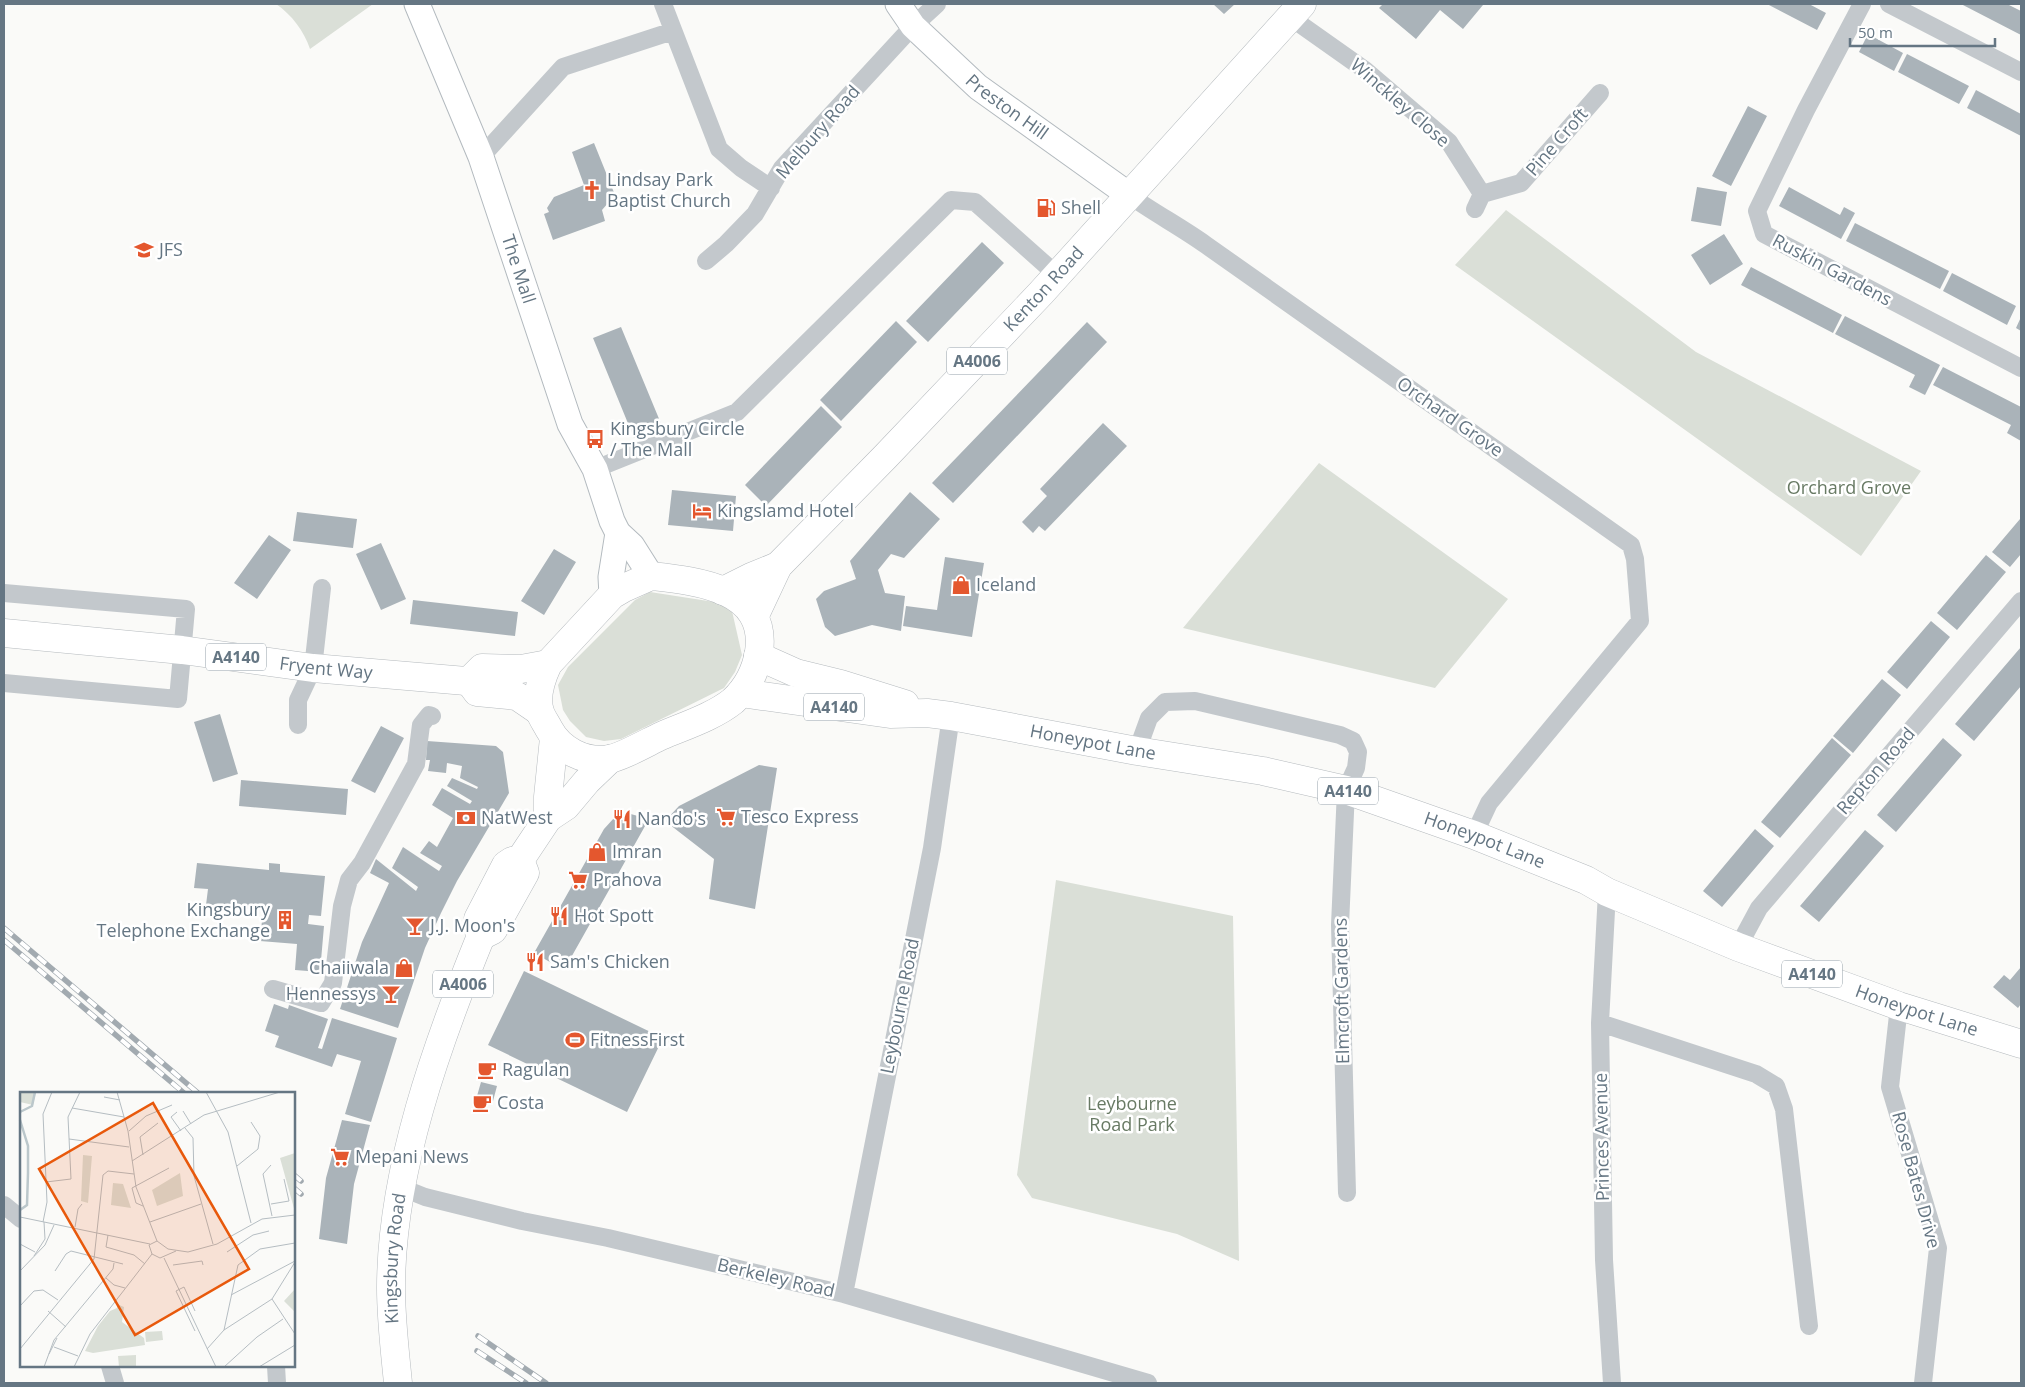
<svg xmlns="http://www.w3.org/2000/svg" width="2025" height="1387" font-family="'Open Sans',sans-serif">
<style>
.green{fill:#dadfd7}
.building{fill:#aab3b9}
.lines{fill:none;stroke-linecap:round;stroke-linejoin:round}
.secondary-casing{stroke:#b3babf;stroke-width:27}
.primary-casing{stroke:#b5babe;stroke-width:29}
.street{stroke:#c3c8cc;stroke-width:18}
.secondary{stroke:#fff;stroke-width:25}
.primary{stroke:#fff;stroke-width:28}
.rail-casing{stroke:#a2aab0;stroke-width:5.5}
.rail{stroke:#fff;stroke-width:4;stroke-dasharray:11;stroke-linecap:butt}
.labels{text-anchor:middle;stroke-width:5;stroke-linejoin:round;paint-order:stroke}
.shield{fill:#fff;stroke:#939fa8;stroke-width:1}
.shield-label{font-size:16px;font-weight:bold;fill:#657683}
.street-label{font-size:18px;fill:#657683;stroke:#fff}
.poi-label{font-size:18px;fill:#657683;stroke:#fff;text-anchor:start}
.park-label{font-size:18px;fill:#687a64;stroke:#fff}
.inset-river{fill:none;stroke:#bbc7cb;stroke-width:2.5}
.inset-road{fill:none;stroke:#b5bdc2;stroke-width:1}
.view{fill:#e8590c;fill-opacity:0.15;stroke:#e8590c;stroke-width:2.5}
.inset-edge{fill:none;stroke:#657683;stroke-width:2.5}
</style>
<rect width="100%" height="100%" fill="#fafaf8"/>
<!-- green -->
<path class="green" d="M 276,4 L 373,4 L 310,49 C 304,31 292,15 276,4 Z
M 1506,210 L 1696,352 L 1921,471 L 1861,556 L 1455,265 Z
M 1319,463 L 1508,599 L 1435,688 L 1183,628 Z
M 650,592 L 721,603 L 732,611 L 742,655 L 735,672 L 724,688 L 621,739 L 604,741 L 586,737 L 570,721 L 563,710 L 558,685 L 568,667 L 635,600 Z
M 1056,880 L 1233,916 L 1239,1261 L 1177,1234 L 1032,1198 L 1017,1175 Z"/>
<!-- building -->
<path class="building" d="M 1213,4 L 1235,4 L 1224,14 Z
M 1383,4 L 1481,4 L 1483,5 L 1463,29 L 1440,10 L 1416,39 L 1379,8 Z
M 1767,4 L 1809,4 L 1826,13 L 1817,30 Z
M 1961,4 L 2007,4 L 2021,11 L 2021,35 Z
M 1868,34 L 1903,53 L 1894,71 L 1859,52 Z
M 1907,54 L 1969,86 L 1959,104 L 1898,72 Z
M 1976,90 L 2021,114 L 2021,136 L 1967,108 Z
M 1748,106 L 1767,116 L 1731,186 L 1712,176 Z
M 594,143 L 615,195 L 602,210 L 605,221 L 553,240 L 544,214 L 549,212 L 547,208 L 554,197 L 584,185 L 572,152 Z
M 1697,187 L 1727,192 L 1721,226 L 1691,221 Z
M 1789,187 L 1840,215 L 1844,207 L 1855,213 L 1841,239 L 1779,206 Z
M 1855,223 L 1949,271 L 1940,289 L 1846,241 Z
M 1724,234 L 1743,264 L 1710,285 L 1691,255 Z
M 982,242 L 1004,263 L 928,342 L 906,321 Z
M 1751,267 L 1842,315 L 1833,333 L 1741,285 Z
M 1952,273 L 2016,306 L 2007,325 L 1943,291 Z
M 1845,316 L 1940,365 L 1925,395 L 1909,387 L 1915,375 L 1835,334 Z
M 2021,317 L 2021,331 L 2016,328 Z
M 896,321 L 917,342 L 841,421 L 820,400 Z
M 1087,322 L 1107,342 L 953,503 L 932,483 Z
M 621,327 L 662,426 L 634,438 L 593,338 Z
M 1943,367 L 2021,407 L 2021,441 L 2007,433 L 2011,425 L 1933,385 Z
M 821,406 L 842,427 L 766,506 L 745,485 Z
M 1103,423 L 1127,446 L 1045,531 L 1039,526 L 1033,533 L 1022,522 L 1047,496 L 1040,489 Z
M 672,490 L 736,496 L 733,531 L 668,525 Z
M 910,492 L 940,519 L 904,558 L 891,554 L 878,570 L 885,593 L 905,596 L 901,631 L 872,625 L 835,636 L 825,627 L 816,599 L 824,591 L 856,579 L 850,561 Z
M 297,512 L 357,519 L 353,548 L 293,541 Z
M 2020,519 L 2021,521 L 2021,554 L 2010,567 L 1992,552 Z
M 269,535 L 291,550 L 257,599 L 234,583 Z
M 381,543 L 406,599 L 381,610 L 356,554 Z
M 554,549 L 576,562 L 544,615 L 521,601 Z
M 1986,555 L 2006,572 L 1957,630 L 1937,613 Z
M 945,557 L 984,563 L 972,637 L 903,626 L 906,606 L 937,610 Z
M 413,600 L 518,612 L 515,636 L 410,624 Z
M 1931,621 L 1950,637 L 1907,689 L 1887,672 Z
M 2021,647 L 2021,686 L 1974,741 L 1955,724 Z
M 1882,679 L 1901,695 L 1853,753 L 1833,736 Z
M 220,714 L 238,774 L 213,782 L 194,722 Z
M 381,726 L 404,738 L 375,793 L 351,781 Z
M 1832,738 L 1851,755 L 1780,838 L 1761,822 Z
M 1943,738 L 1962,755 L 1896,832 L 1877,815 Z
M 427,741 L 496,746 L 503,752 L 509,793 L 457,881 L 441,913 L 425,948 L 398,1028 L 340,1009 L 362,942 L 389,883 L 370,873 L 376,859 L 416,891 L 418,887 L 392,868 L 403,847 L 439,871 L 442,866 L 420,853 L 429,841 L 437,847 L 453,818 L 432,805 L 442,788 L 470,804 L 472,801 L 447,786 L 452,778 L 477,789 L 478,787 L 460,778 L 462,766 L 447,763 L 446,773 L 428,771 L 430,760 L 426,760 Z
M 759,765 L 777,768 L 755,909 L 709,899 L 714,859 L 665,821 L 679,806 Z
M 241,780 L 348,789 L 346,815 L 239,806 Z
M 627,813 L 649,819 L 564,970 L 534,953 L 604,829 L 614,818 Z
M 1755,829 L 1774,846 L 1722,907 L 1703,891 Z
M 1865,830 L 1884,846 L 1819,922 L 1800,906 Z
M 197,863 L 269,870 L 269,863 L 280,864 L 280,872 L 325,876 L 321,916 L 309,915 L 308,924 L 324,926 L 320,972 L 295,970 L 297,944 L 260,941 L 263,910 L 206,905 L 208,889 L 194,888 Z
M 2021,967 L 2021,1004 L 2018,1008 L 1993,987 L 2004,975 L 2010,980 Z
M 524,971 L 663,1038 L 627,1112 L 488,1045 Z
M 274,1004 L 288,1009 L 289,1005 L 328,1019 L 318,1048 L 322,1049 L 332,1018 L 397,1038 L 371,1122 L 345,1114 L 361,1061 L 337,1054 L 332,1067 L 275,1047 L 279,1036 L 265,1031 Z
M 481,1082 L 497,1086 L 493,1101 L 477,1096 Z
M 342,1120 L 370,1125 L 354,1184 L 347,1244 L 319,1239 L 326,1178 Z"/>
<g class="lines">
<!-- secondary casing -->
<g class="secondary-casing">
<g id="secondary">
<path id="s1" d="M 417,4 L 481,157 L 570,424 L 595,469 L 612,521 L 618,533 L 632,546 L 651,576"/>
<path id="s2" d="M 898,4 L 913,26 L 978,87 L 1129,195"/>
<path d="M 612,595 L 611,577 L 618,533"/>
</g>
</g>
<!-- primary casing -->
<g class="primary-casing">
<g id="primary">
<path d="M 651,576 C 697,581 768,588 759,652 C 756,670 747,688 733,701 C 713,717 684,726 661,736 C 650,741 620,758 609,759 C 585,763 560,750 549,729 C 546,723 542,718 540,712 C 535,697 542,677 548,664 L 612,595 L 624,588 Z"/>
<path d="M 723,591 L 751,577 L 778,566"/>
<path id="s3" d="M 755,615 L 778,566 L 885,457 L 1041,293 L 1302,4"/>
<path id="s4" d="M 4,633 L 182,650 L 313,668 L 466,681 L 469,681 L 482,668 L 521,669 L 548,664"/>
<path d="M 758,656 L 796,673 L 841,684 L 905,704"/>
<path d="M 469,681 L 477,692 L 517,696 L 539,711"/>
<path id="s5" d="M 741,693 L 890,714 L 927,713 L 951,716 L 1137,751 L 1263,771 L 1346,790 L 1474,835 L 1586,880 L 1607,892 L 1738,947 L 1899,1006 L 2021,1044"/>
<path d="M 548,818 L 548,797 L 554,738"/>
<path d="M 481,936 L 493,930 L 525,873 L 520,860"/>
<path id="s6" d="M 398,1383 C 395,1352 391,1320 391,1288 C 391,1171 437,1044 481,936 L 478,928 L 478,919 L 506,865 L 512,861 L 520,860 L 548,818 L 566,806 L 587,781 L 610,759"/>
</g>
</g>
<!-- street -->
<path class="street" d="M 663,4 L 719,149 L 741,168 L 771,188
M 1862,4 L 1806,110 L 1757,211 L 1764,234 L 2021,368
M 1889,4 L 2021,72
M 1290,17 L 1365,70 L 1449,142 L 1482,194 L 1475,209
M 481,157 L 563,67 L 673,31
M 1482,194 L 1521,183 L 1600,93
M 1129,195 C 1154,213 1181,227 1206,245 L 1631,545 L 1635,559 L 1640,621 L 1489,803 L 1474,835
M 706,261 L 726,244 L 755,214 L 782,168 L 913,26 L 937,4
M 595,469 L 737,412 L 951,200 L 975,202 L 1057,275
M 4,593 L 186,609 L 178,699 L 4,683
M 298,725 L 298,700 L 313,668 L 322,588
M 1137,751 L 1149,718 L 1165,702 L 1195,701 L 1340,735 L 1353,741 L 1358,752 L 1356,768 L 1346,790 L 1340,925 L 1347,1193
M 1607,892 L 1600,1023 L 1604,1260 L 1612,1383
M 1738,947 L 1759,908 L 2021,601
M 273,989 L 321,1003 L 333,983 L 342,906 L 349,880 L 362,863 L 416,764 L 421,725 L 429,715 L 432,716
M 1899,1006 L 1890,1087 L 1938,1248 L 1923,1383
M 1600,1023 L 1756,1074 L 1776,1086 L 1784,1109 L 1809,1326
M 400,1187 L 425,1197 L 522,1221 L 608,1238 L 844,1294 L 1148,1383
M 4,1205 L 21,1219
M 844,1294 L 932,848 L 951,716
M 110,1366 L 115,1383
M 276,1366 L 277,1383"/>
<!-- secondary -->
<use href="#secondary" class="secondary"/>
<!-- primary -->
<use href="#primary" class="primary"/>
<!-- rail casing -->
<g class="rail-casing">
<path id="rail" d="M 4,928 L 198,1093
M 4,940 L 184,1093
M 294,1175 L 301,1181
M 294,1188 L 301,1194
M 478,1336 L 546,1383
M 477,1351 L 526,1383"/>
</g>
<!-- rail -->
<use href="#rail" class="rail"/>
</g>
<!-- icons -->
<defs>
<g id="church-bare" transform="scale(1.5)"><path d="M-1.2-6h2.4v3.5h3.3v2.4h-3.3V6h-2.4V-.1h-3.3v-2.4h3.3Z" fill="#e4572e" stroke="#fff" stroke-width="2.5" paint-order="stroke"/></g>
<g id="fuel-bare" transform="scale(1.5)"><path d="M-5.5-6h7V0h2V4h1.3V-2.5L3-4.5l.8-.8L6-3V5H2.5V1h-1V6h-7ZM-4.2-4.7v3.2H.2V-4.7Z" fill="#e4572e" stroke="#fff" stroke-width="2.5" paint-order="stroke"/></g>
<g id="school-bare" transform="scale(1.5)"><path d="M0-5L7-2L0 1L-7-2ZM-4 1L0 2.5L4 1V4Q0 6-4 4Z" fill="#e4572e" stroke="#fff" stroke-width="2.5" paint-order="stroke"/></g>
<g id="bus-bare" transform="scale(1.5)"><path d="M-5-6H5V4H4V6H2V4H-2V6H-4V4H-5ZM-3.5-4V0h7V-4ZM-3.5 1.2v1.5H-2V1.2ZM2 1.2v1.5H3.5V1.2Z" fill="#e4572e" stroke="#fff" stroke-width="2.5" paint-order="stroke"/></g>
<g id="hotel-bare" transform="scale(1.5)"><path d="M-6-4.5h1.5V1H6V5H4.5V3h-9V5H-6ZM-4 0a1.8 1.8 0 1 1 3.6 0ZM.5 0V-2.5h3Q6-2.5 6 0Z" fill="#e4572e" stroke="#fff" stroke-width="2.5" paint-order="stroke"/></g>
<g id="shop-bare" transform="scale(1.5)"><path d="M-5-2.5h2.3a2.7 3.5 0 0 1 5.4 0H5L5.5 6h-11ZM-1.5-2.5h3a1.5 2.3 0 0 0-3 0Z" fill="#e4572e" stroke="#fff" stroke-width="2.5" paint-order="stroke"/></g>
<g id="supermarket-bare" transform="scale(1.5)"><path d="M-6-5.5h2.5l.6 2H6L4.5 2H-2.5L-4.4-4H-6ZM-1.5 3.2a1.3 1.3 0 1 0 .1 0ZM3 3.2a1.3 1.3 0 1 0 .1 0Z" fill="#e4572e" stroke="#fff" stroke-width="2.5" paint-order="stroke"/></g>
<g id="bank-bare" transform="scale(1.5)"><path d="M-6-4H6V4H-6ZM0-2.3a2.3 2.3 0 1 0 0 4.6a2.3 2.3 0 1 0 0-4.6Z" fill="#e4572e" stroke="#fff" stroke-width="2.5" paint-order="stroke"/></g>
<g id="restaurant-bare" transform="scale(1.5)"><path d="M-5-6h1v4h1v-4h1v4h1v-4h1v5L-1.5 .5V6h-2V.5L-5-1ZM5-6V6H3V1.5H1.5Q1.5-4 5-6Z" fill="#e4572e" stroke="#fff" stroke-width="2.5" paint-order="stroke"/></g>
<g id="building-bare" transform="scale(1.5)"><path d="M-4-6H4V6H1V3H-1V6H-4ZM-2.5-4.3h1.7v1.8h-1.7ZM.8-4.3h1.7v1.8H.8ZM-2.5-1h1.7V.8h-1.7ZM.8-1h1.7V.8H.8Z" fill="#e4572e" stroke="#fff" stroke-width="2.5" paint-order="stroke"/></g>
<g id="bar-bare" transform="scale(1.5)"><path d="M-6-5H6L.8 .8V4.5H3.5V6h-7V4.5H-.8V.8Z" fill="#e4572e" stroke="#fff" stroke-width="2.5" paint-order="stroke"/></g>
<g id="stadium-bare" transform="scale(1.5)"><path d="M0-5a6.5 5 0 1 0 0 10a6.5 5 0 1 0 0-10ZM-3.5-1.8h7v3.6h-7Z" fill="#e4572e" stroke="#fff" stroke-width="2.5" paint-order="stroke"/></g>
<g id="cafe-bare" transform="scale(1.5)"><path d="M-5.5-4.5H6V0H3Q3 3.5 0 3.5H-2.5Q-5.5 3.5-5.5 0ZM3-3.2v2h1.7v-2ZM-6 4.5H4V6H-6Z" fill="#e4572e" stroke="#fff" stroke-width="2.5" paint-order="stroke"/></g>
</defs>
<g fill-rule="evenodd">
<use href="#church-bare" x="592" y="190"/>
<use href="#fuel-bare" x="1046" y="208"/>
<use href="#school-bare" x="144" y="250"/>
<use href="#bus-bare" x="595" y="439"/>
<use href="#hotel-bare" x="702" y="511"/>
<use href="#shop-bare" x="961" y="585"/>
<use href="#supermarket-bare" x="726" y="817"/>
<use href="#bank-bare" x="466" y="818"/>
<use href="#restaurant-bare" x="622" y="819"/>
<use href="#shop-bare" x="597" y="852"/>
<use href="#supermarket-bare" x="578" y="880"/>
<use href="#restaurant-bare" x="559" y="916"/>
<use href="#building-bare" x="285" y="920"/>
<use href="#bar-bare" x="415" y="926"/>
<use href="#restaurant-bare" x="535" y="962"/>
<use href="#shop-bare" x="404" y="968"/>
<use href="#bar-bare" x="391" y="994"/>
<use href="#stadium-bare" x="575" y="1040"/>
<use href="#cafe-bare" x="487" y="1070"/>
<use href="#cafe-bare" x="482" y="1103"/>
<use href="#supermarket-bare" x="340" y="1157"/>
</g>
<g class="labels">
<!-- shield labels -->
<g class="shield">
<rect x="947" y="347.5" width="60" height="27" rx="4"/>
<rect x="206" y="643.5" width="60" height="27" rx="4"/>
<rect x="804" y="693.5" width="60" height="27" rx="4"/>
<rect x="1318" y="777.5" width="60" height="27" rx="4"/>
<rect x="1782" y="960.5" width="60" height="27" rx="4"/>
<rect x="433" y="970.5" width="60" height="27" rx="4"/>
</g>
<g class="shield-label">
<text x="977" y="367">A4006</text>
<text x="236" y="663">A4140</text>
<text x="834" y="713">A4140</text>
<text x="1348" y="797">A4140</text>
<text x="1812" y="980">A4140</text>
<text x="463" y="990">A4006</text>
</g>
<!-- street labels -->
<g class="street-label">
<text transform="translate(1400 103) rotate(41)" y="6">Winckley Close</text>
<text dy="6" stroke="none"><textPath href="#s2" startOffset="151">Preston Hill</textPath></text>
<text transform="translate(818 132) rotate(-49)" y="6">Melbury Road</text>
<text transform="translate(1557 142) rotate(-49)" y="6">Pine Croft</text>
<text dy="6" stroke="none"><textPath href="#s1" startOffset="284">The Mall</textPath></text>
<text transform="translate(1832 270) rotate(28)" y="6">Ruskin Gardens</text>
<text dy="6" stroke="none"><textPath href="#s3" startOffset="438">Kenton Road</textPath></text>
<text transform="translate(1450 417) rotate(35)" y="6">Orchard Grove</text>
<text dy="6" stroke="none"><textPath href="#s4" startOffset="324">Fryent Way</textPath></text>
<text dy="6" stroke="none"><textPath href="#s5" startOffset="356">Honeypot Lane</textPath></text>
<text transform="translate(1876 771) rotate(-49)" y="6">Repton Road</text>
<text dy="6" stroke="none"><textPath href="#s5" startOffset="761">Honeypot Lane</textPath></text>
<text transform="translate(1342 991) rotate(-91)" y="6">Elmcroft Gardens</text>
<text transform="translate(900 1006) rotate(-79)" y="6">Leybourne Road</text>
<text dy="6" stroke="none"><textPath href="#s5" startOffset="1226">Honeypot Lane</textPath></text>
<text transform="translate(1602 1137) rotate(-91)" y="6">Princes Avenue</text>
<text transform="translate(1916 1180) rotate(75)" y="6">Rose Bates Drive</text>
<text dy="6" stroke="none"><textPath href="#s6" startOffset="125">Kingsbury Road</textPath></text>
<text transform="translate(776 1278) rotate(13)" y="6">Berkeley Road</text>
</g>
<!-- poi labels -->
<g class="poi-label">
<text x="607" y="186">Lindsay Park<tspan x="607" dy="21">Baptist Church</tspan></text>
<text x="1061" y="214">Shell</text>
<text x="159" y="256">JFS</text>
<text x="610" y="435">Kingsbury Circle<tspan x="610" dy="21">/ The Mall</tspan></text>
<text x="717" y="517">Kingslamd Hotel</text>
<text x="976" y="591">Iceland</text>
<text x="741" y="823">Tesco Express</text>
<text x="481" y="824">NatWest</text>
<text x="637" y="825">Nando's</text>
<text x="612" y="858">Imran</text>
<text x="593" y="886">Prahova</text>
<text x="270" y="916" text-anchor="end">Kingsbury<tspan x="270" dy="21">Telephone Exchange</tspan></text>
<text x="574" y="922">Hot Spott</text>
<text x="430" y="932">J.J. Moon's</text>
<text x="550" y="968">Sam's Chicken</text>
<text x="389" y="974" text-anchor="end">Chaiiwala</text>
<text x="376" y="1000" text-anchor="end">Hennessys</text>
<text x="590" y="1046">FitnessFirst</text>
<text x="502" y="1076">Ragulan</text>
<text x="497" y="1109">Costa</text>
<text x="355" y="1163">Mepani News</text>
</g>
<!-- park labels -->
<g class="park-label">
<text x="1849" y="494">Orchard Grove</text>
<text x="1132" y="1110">Leybourne<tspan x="1132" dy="21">Road Park</tspan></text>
</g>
</g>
<!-- overview -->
<g transform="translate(20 1092)">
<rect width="275" height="275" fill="#fafaf8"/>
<path d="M 0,0 L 16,0 L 13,13 L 0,10 ZM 275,61 L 275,120 L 260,66 ZM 63,63 L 72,64 L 68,111 L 61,109 ZM 160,81 L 163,104 L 137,114 L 132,98 ZM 93,91 L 103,92 L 111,116 L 91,113 ZM 275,197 L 275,220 L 264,209 ZM 97,212 L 104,215 L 102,230 L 124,246 L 125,253 L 73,261 L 65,259 L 78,234 L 90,219 L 97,216 ZM 142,239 L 143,248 L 126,250 L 125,240 ZM 116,263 L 116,275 L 99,275 L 98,264 Z" fill="#dadfd7"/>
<path class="inset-river" d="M 0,20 L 12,14 L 15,0M 0,28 L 8,54 L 8,81 L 7,113 L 0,118"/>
<path class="inset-road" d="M 97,0 L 108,39 L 116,95 L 137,149M 186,0 L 208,40 L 231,131M 84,5 L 100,8M 52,16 L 104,25M 163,19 L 171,32M 157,20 L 151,25 L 161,39M 165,36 L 173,46 L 174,84 L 193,152M 109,39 L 126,24 L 152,13M 49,47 L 109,55M 123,63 L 120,45 L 138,31M 112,69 L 184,23 L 260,0M 251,73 L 243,82 L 252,124M 217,74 L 238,57 L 240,44 L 231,30M 26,90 L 51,87 L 48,25 L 60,0M 251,112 L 269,109 L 264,87M 123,114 L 116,111 L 112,96 L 149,76M 0,125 L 130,152M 23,130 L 27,110 L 23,22 L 32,0M 130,130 L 181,112M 55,135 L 58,117 L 62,112M 88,143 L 86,155 L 114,163 L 125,172M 0,152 L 15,160M 156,159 L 140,166 L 132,162 L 129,153 L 137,149 L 148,157 L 168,160 L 197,152 L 242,127 L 275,123M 207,160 L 233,143 L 249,139M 14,164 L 25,147 L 24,130M 144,166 L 196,275M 275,170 L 252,207 L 275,242M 153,173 L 182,169 L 183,173M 0,179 L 25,153 L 34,133M 35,179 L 46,162 L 51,159 L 103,172M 86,186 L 94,193 L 105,196M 211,203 L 275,169M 0,214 L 14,199 L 23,198 L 38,208M 28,219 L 46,235M 204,238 L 218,173 L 240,157 L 275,151M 175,239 L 156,199 L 164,195 L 175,219M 34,255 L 58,264M 0,257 L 74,167 L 83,83 L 88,79 L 114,82M 187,257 L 204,238 L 252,207M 29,262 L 37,246M 24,275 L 34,248 L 93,177 L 94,171M 54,275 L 70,242 L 132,162M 204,275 L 237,245 L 263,227M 239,275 L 275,253"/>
<path class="view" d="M 133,11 L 229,177 L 115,243 L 19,77 Z"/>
<rect width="275" height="275" class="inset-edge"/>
</g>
<!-- border -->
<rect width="2025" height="1387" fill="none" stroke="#657683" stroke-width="10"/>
<!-- scale -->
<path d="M1850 38v8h145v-8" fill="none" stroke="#657683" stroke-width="2.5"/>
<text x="1858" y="38" font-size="15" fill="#657683" stroke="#ffffff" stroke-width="4" paint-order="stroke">50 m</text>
</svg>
